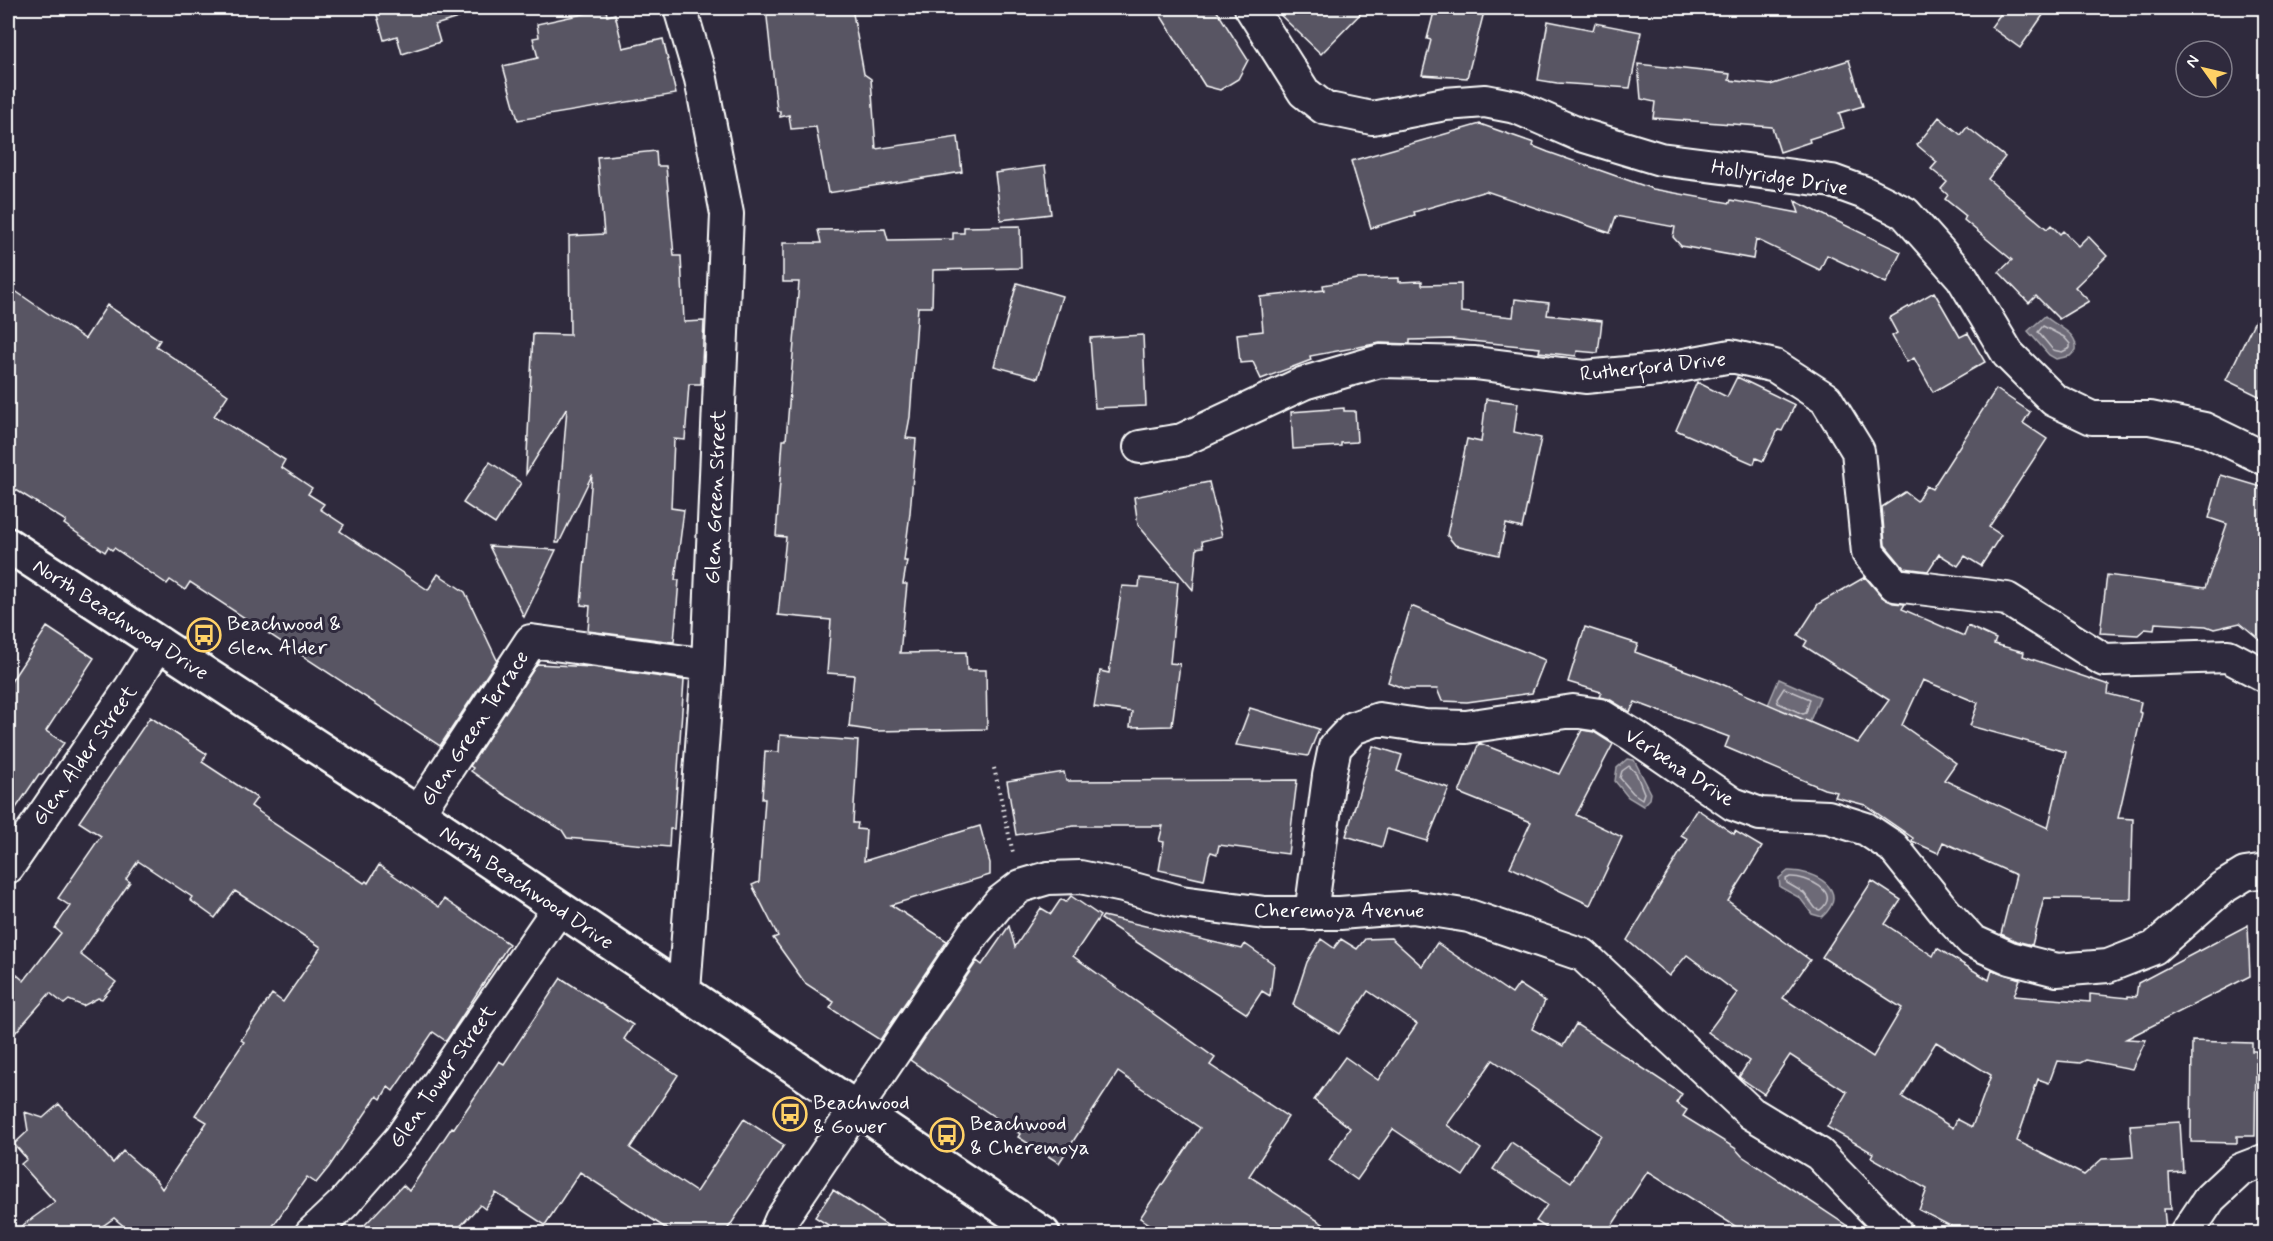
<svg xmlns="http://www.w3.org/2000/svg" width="2273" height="1241" font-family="Mynerve,sans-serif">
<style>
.water{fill:#6d6a77;stroke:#a7a6ad;stroke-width:1.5}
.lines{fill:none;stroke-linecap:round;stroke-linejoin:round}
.shore{stroke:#c5c3c9;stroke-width:1.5}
.building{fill:#595564;stroke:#fff;stroke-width:1.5;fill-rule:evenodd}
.minor-casing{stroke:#fff;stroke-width:36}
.tertiary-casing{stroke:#fff;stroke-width:38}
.path{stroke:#fff;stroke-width:4;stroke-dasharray:1.5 4.5;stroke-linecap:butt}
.minor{stroke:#2f2a3d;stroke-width:32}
.tertiary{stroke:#2f2a3d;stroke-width:33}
.labels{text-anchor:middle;stroke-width:6;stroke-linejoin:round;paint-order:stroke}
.street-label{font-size:21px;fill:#fff;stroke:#2f2a3d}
.poi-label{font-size:21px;fill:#fff;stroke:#2f2a3d;text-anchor:start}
</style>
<rect width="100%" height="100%" fill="#2f2a3d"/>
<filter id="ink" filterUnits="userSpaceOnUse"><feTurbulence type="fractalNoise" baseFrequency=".0167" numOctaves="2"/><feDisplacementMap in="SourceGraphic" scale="12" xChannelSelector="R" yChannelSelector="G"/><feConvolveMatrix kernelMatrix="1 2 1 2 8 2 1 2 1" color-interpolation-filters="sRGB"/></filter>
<g filter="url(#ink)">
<!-- water -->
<path class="water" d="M 2045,316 C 2056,327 2078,332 2076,350 L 2070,356 L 2056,359 L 2049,355 L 2028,331 Z
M 1779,679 L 1820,697 L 1809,723 L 1768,705 Z
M 1627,759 L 1634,760 L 1651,793 L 1650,799 L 1643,806 L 1628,797 L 1615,781 L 1617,768 Z
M 1788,871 C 1814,870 1852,890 1822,917 L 1812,914 L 1800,898 L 1780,887 L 1779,878 Z"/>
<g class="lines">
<!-- shore -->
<path class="shore" d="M 2043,326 L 2064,337 L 2070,344 L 2070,348 L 2062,352 L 2053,350 L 2038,332 Z
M 1784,688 L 1810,699 L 1806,713 L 1803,714 L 1778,703 L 1777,699 Z
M 1629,766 L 1636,773 L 1644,793 L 1642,799 L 1633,793 L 1620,778 L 1622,771 Z
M 1790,877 C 1806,876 1843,892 1820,910 L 1816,909 L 1804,893 L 1787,883 L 1786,879 Z"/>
</g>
<!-- building -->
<path class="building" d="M 375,8 L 467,8 L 468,15 L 435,25 L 440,42 L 402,54 L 397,36 L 384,40 Z
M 766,8 L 852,8 L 864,74 L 871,79 L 876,149 L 958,137 L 962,172 L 828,193 L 816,127 L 791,129 L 789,115 L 780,117 L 780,111 L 777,111 Z
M 1156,8 L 1215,8 L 1248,60 L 1238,79 L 1220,90 L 1205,86 Z
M 1273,8 L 1366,8 L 1321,54 Z
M 1435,8 L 1485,8 L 1467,78 L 1422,75 L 1431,40 L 1427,39 Z
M 2005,8 L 2048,8 L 2020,48 L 1991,27 Z
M 606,9 L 607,16 L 615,14 L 623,48 L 663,39 L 676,94 L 518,120 L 503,66 L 538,58 L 533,38 L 539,37 L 537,24 Z
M 1548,21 L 1593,30 L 1595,23 L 1641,32 L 1630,88 L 1557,83 L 1538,80 Z
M 1849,60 L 1863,106 L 1839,113 L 1844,128 L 1809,139 L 1810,142 L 1780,152 L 1772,127 L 1653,118 L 1655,102 L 1641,99 L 1638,64 L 1730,74 L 1729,80 L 1770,85 Z
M 1939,117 L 1961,135 L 1967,127 L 2005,157 L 1988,179 L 2047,229 L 2051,225 L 2060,234 L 2063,231 L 2078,246 L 2088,236 L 2107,256 L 2075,287 L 2089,301 L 2059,319 L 2036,296 L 2029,303 L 1999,272 L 2012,260 L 1964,220 L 1966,216 L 1945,199 L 1948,195 L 1941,189 L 1947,182 L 1931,169 L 1937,162 L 1917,145 Z
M 1480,124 L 1534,143 L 1533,146 L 1548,152 L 1653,189 L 1730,203 L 1731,200 L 1799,213 L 1795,201 L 1901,252 L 1886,283 L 1827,255 L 1820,270 L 1756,239 L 1753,259 L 1681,246 L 1673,237 L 1675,227 L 1616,216 L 1610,233 L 1486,191 L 1414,212 L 1415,215 L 1371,228 L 1351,161 Z
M 656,151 L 657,166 L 666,166 L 674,256 L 681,256 L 684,322 L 704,321 L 701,384 L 689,384 L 685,440 L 674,439 L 671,508 L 684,510 L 675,580 L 679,580 L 674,642 L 588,631 L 590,606 L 581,605 L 592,475 L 559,543 L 556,543 L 567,408 L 526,474 L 533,334 L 570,335 L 569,236 L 604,234 L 597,157 Z
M 1045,166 L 1051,214 L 1001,220 L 995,173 Z
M 1020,226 L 1021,268 L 933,270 L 932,307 L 918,307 L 910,417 L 906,438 L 916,439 L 910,513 L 904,561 L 907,561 L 903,584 L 907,584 L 900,653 L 966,652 L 967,670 L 986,670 L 987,729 L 876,731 L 849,727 L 854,675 L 827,673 L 831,620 L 778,615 L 786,537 L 776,536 L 783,440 L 786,440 L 799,282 L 783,282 L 783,243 L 821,243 L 818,230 L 885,229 L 888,240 L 953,239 L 953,233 L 964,233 L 964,227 Z
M 1399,278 L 1399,282 L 1422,281 L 1422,285 L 1461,284 L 1461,312 L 1513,317 L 1515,299 L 1549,303 L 1547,315 L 1602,321 L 1598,353 L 1577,351 L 1576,356 L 1539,352 L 1540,348 L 1451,339 L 1410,340 L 1410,344 L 1380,343 L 1310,356 L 1311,360 L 1261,379 L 1253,362 L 1240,363 L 1237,334 L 1263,331 L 1260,297 L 1324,290 L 1323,285 L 1357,279 Z
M 1017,283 L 1062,296 L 1038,378 L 994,366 Z
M 8,286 L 85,339 L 107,305 L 160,340 L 156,346 L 228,395 L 214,416 L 285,460 L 281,467 L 312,488 L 308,494 L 324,504 L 320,509 L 344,525 L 340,531 L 428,590 L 438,574 L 465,592 L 497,660 L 440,746 L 190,582 L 185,590 L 170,580 L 167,584 L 114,548 L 112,550 L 108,547 L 105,552 L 64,524 L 66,521 L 8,485 Z
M 1934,292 L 1960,337 L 1968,333 L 1985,362 L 1933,392 L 1914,358 L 1907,362 L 1892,336 L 1897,333 L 1889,318 Z
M 2265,300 L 2265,399 L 2226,380 Z
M 1143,335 L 1146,406 L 1095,408 L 1090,338 Z
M 1737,377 L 1795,405 L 1782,431 L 1778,430 L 1763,461 L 1756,458 L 1754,464 L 1676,430 L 1697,382 L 1727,397 Z
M 1996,389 L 2030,412 L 2023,423 L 2047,439 L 1989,527 L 2001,535 L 1981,566 L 1965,556 L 1958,566 L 1939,554 L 1928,571 L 1904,568 L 1885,545 L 1882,507 L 1905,492 L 1917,501 L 1926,486 L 1932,489 Z
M 1486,399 L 1518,403 L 1514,432 L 1541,438 L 1522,528 L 1506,524 L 1499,555 L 1455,545 L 1447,535 L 1467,439 L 1481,442 Z
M 1344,408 L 1344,411 L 1355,411 L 1357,442 L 1341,443 L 1341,446 L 1293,449 L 1291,412 Z
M 490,462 L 521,483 L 495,524 L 463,503 Z
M 2221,475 L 2265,488 L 2265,644 L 2240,623 L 2214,629 L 2206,626 L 2155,623 L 2154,630 L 2145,629 L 2138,635 L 2100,633 L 2107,575 L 2205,588 L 2227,524 L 2209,518 Z
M 1209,482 L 1222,536 L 1202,541 L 1203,547 L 1197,548 L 1193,590 L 1138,525 L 1134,497 Z
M 489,546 L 556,550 L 524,617 Z
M 1865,577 L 1882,597 L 1893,603 L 1905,604 L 1902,609 L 1964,636 L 1968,626 L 1996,639 L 1994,644 L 2024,652 L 2023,656 L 2109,685 L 2108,694 L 2141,702 L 2139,712 L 2142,713 L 2118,818 L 2133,819 L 2131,899 L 2044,898 L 2032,945 L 2016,941 L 2001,934 L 2016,875 L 1943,842 L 1938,853 L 1912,841 L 1913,838 L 1865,805 L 1835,797 L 1837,792 L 1824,789 L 1725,747 L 1729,737 L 1635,702 L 1630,712 L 1609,699 L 1599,697 L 1601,692 L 1568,682 L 1585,627 L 1638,644 L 1635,652 L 1717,682 L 1858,743 L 1889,700 L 1804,646 L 1807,641 L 1798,635 L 1818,604 ZM 1923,680 L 1978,703 L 1970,726 L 2066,752 L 2048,828 L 1944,780 L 1956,763 L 1902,725 Z
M 1140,578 L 1178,582 L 1170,663 L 1180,664 L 1172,726 L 1130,727 L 1132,712 L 1094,707 L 1100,671 L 1109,673 L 1122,586 L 1139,587 Z
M 1411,606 L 1545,660 L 1532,693 L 1467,702 L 1442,701 L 1437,689 L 1405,689 L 1388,682 Z
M 47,627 L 94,658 L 46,731 L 64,743 L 42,774 L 39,774 L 8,820 L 8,686 Z
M 537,664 L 592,667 L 684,680 L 674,829 L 670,829 L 669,847 L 567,838 L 562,830 L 508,797 L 471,771 L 473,768 L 470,766 Z
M 1250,708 L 1319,729 L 1308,756 L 1236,745 Z
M 150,717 L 207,754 L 202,762 L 257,798 L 251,806 L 268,818 L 267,819 L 364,883 L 366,881 L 368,883 L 379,865 L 439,907 L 444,899 L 509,944 L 446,1041 L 433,1032 L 393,1091 L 388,1087 L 381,1099 L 377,1096 L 329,1167 L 316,1183 L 307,1177 L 268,1233 L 132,1233 L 114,1218 L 93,1233 L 12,1233 L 55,1202 L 21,1164 L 27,1159 L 14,1144 L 28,1131 L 25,1112 L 43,1118 L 59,1104 L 113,1163 L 123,1151 L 156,1180 L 162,1189 L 207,1122 L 195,1115 L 244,1042 L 241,1040 L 272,994 L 283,1002 L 321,947 L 235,891 L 215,918 L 190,900 L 192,897 L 138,861 L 126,879 L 130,882 L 80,954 L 116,982 L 102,999 L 98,998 L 83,1006 L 69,1000 L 64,1004 L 50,993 L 8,1041 L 8,967 L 24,981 L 61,933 L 55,928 L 70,906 L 58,898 L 101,836 L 79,822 Z
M 1582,730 L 1594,732 L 1613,744 L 1576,815 L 1622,837 L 1590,905 L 1510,867 L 1531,822 L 1459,793 L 1479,743 L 1559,774 Z
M 780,735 L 858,741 L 853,823 L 858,823 L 857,829 L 866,830 L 864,861 L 980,826 L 990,863 L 990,875 L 891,905 L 947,941 L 880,1040 L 830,1008 L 834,1002 L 805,983 L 773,938 L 778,936 L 752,885 L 759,882 L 765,799 L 762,799 L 765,751 L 779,752 Z
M 1373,746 L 1402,755 L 1397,771 L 1449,788 L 1427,841 L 1387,829 L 1382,847 L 1346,836 Z
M 1064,772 L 1066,781 L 1297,780 L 1288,854 L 1219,845 L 1217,854 L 1211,852 L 1209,856 L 1204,880 L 1159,870 L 1164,842 L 1159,841 L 1163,826 L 1074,826 L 1016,835 L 1007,781 Z
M 1697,809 L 1734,834 L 1735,831 L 1762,847 L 1728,901 L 1810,960 L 1783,998 L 1873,1057 L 1902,1008 L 1822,957 L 1872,881 L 1901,900 L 1885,924 L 1933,956 L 1937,948 L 1989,980 L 1992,970 L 2020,979 L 2014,996 L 2090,1002 L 2090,994 L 2128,998 L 2128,996 L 2136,997 L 2138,983 L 2248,925 L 2250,976 L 2126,1039 L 2146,1040 L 2132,1069 L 2086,1060 L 2080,1063 L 2057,1061 L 2049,1083 L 2038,1079 L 2017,1141 L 2084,1175 L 2102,1159 L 2133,1157 L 2130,1125 L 2180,1122 L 2183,1172 L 2169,1173 L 2171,1209 L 2164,1209 L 2166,1230 L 2153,1231 L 2153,1233 L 1964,1233 L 1919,1210 L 1927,1189 L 1871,1157 L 1873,1153 L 1827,1127 L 1847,1092 L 1790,1055 L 1764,1094 L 1739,1077 L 1749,1061 L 1708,1032 L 1737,993 L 1687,955 L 1669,976 L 1627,940 L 1688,839 L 1681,835 ZM 1936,1042 L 1991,1075 L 1972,1127 L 1957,1119 L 1953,1128 L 1902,1097 Z
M 1071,896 L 1100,916 L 1073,956 L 1215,1058 L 1210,1065 L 1288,1117 L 1249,1176 L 1337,1233 L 1163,1233 L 1140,1218 L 1200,1128 L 1118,1072 L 1059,1163 L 1018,1137 L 1020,1134 L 910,1060 L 977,961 L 982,965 L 1009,926 L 1015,947 L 1041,908 L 1051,914 L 1061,899 L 1066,902 Z
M 1103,916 L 1242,949 L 1245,944 L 1274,964 L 1270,996 L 1262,991 L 1247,1014 L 1101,919 Z
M 1391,938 L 1422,966 L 1437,943 L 1512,994 L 1519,984 L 1545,1001 L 1532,1029 L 1563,1046 L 1576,1024 L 1682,1094 L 1676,1103 L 1687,1110 L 1683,1116 L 1735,1148 L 1742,1156 L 1858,1233 L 1746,1233 L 1648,1171 L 1607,1233 L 1554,1233 L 1536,1221 L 1547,1205 L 1493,1169 L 1511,1142 L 1571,1182 L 1601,1135 L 1493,1060 L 1447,1125 L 1481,1149 L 1463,1176 L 1393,1129 L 1357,1180 L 1329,1160 L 1350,1128 L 1314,1100 L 1345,1057 L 1378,1080 L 1417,1024 L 1368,991 L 1339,1034 L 1293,1005 L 1307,962 L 1321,939 L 1334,948 L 1341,939 L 1357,949 L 1365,939 Z
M 561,978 L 633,1025 L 624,1039 L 678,1075 L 630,1148 L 696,1192 L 744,1119 L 784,1145 L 725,1233 L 673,1233 L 580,1172 L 545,1225 L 496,1193 L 485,1209 L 480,1205 L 454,1233 L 357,1233 L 403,1185 L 409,1191 L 452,1127 L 454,1128 L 499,1061 L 504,1064 Z
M 2192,1041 L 2252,1043 L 2252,1051 L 2256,1051 L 2255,1136 L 2237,1136 L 2237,1143 L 2191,1142 Z
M 833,1190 L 899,1233 L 841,1233 L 815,1217 Z"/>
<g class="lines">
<!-- minor casing -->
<g class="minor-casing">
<path id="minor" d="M 680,8 L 701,79 L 727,214 L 708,665 L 684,991
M 1251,8 L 1304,92 L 1324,108 L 1372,118 L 1445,104 L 1485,101 L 1516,107 L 1578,134 L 1660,159 L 1832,181 L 1865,193 L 1905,213 L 1962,277 L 2008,354 L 2054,400 L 2092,418 L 2150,418 L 2204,429 L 2266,459
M 1140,447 L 1182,440 L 1304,383 L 1380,361 L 1475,363 L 1585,377 L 1658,370 L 1731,356 L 1775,366 L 1826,399 L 1858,451 L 1868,553 L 1895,585 L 2007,599 L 2104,660 L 2228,656 L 2266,676
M 418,813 L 531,641 L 708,665
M 8,867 L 130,689 L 159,643
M 1311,914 L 1329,776 L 1335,747 L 1353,728 L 1379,719 L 1425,726 L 1466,727 L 1573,711 L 1600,715 L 1634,736 L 1733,804 L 1760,814 L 1828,817 L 1866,829 L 1893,847 L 1945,912 L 1972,941 L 2010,958 L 2057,970 L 2108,966 L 2154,948 L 2222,888 L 2245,874 L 2266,871
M 311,1234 L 344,1203 L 400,1139 L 559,908
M 775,1234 L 781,1220 L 974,933 L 1000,902 L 1021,886 L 1048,878 L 1080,877 L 1123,886 L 1181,902 L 1265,913 L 1340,913 L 1413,907 L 1469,916 L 1583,955 L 1751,1113 L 1819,1154 L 1897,1234
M 2186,1234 L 2210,1198 L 2240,1170 L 2266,1160"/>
</g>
<!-- tertiary casing -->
<g class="tertiary-casing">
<path id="tertiary" d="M 8,545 L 418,813 L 1043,1234"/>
</g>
<!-- path -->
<path class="path" d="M 994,768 L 1013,853"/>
<!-- minor -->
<use href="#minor" class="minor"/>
<!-- tertiary -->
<use href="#tertiary" class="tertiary"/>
</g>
</g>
<!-- icons -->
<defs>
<g id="bus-ring" transform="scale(1.725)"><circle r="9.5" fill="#2f2a3d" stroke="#ffd166" stroke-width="1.5"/><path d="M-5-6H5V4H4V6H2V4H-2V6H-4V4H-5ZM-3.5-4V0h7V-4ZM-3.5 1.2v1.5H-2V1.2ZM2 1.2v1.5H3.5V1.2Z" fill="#ffd166"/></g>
</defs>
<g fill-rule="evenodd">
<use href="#bus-ring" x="204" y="635"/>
<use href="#bus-ring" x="790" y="1114"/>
<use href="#bus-ring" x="947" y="1135"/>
</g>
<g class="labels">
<!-- street labels -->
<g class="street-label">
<text transform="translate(1780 177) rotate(9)" y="7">Hollyridge Drive</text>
<text transform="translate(1653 366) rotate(-6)" y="7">Rutherford Drive</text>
<text transform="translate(715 497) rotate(-88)" y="7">Glen Green Street</text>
<text transform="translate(121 619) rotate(33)" y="7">North Beachwood Drive</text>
<text transform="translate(474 728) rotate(-57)" y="7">Glen Green Terrace</text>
<text transform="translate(84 755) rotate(-55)" y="7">Glen Alder Street</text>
<text transform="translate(1680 767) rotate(33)" y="7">Verbena Drive</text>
<text transform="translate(527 887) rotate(34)" y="7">North Beachwood Drive</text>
<text x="1339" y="917">Cheremoya Avenue</text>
<text transform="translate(442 1076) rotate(-55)" y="7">Glen Tower Street</text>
</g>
<!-- poi labels -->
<g class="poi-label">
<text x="227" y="630">Beachwood &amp;<tspan x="227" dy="24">Glen Alder</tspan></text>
<text x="813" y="1109">Beachwood<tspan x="813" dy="24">&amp; Gower</tspan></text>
<text x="970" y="1130">Beachwood<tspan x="970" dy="24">&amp; Cheremoya</tspan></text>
</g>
</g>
<!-- margin -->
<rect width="2273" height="1241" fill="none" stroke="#2f2a3d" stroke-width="30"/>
<rect x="15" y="15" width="2243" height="1211" fill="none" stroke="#fff" stroke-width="2" filter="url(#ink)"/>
<!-- north arrow -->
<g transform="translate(2204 69) rotate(304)"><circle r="28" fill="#2f2a3d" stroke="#827f8b" stroke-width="1.5"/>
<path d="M0-4.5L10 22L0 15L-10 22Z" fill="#ffd166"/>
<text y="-9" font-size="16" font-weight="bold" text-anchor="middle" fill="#ffffff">N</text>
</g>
</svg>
